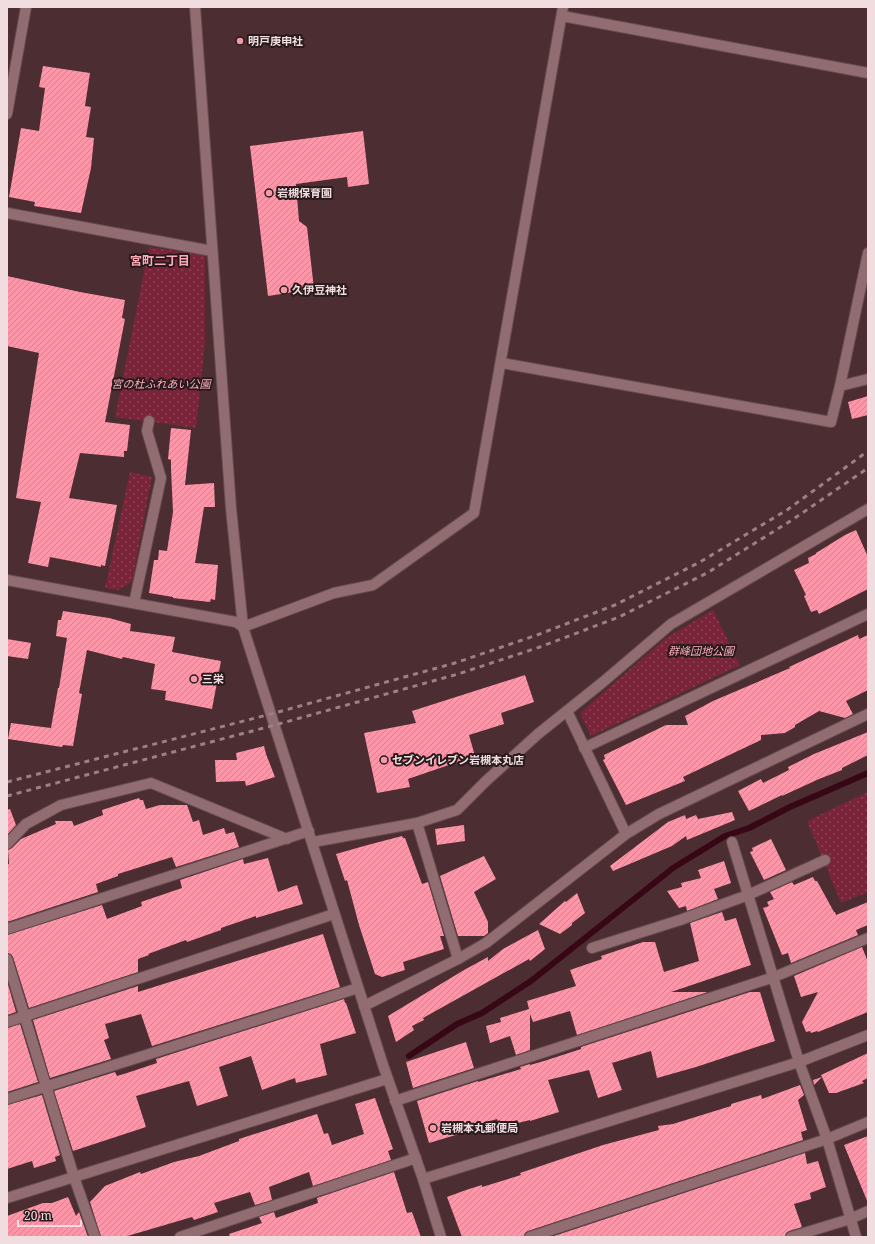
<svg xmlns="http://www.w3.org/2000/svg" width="875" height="1244" font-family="'Noto Serif','Noto Sans JP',serif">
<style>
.park{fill:url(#park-dots)}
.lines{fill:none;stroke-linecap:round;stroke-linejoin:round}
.stream{stroke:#370715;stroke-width:6}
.building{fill:url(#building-hatch)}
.service-casing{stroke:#664c51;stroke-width:12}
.minor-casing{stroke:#664c51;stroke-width:12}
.tertiary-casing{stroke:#664c51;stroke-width:12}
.service{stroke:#916d72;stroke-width:10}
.minor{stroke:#916d72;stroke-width:10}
.tertiary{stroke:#916d72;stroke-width:10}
.rail{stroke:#9a8184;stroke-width:3;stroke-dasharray:5 5;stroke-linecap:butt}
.poi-dot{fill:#f39aa9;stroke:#281a1c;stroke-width:1.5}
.labels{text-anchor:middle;stroke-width:4;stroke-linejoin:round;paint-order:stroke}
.poi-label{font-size:11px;font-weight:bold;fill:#f1dddf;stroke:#281a1c;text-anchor:start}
.park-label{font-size:11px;font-style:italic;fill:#fcaeba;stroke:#281a1c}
.neighbourhood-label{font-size:12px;font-weight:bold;fill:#fca9b7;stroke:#281a1c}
</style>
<defs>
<pattern id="park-dots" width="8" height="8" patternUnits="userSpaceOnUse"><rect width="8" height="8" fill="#7a243a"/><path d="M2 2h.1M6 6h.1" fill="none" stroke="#8d4356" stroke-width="1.8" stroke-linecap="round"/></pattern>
<pattern id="building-hatch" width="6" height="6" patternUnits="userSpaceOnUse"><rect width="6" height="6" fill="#fd96a9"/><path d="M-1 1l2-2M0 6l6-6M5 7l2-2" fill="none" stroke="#d08190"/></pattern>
</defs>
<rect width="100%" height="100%" fill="#4b2d32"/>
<!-- park -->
<path class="park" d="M 149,247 L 205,255 L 205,343 L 196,428 L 115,417 Z
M 130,472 L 152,477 L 132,582 L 118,590 L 105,588 Z
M 713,610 L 740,665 L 591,736 L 580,713 L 666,638 Z
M 868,792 L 868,892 L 841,903 L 807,821 Z"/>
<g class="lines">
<!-- stream -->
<path class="stream" d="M 409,1056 L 457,1024 L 482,1013 L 531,981 L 673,868 L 725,836 L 749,828 L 790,807 L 868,773"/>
</g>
<!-- building -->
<path class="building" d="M 43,66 L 90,73 L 85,106 L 91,107 L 86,137 L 94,138 L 91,168 L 81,213 L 34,206 L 35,202 L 9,197 L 21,128 L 39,131 L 45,88 L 39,87 Z
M 363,131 L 369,184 L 348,187 L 347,177 L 296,184 L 299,221 L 307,227 L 314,289 L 268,296 L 250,146 Z
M 7,276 L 80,292 L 125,300 L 122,318 L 125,319 L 105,422 L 130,425 L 127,451 L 124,451 L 124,457 L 80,453 L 69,498 L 117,505 L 105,566 L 101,565 L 101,567 L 50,557 L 48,567 L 28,563 L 41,502 L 16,498 L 39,353 L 7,346 Z
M 868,396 L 868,415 L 852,419 L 848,402 Z
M 171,428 L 191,430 L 185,485 L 214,483 L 215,507 L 204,507 L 195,563 L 218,565 L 215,600 L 211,599 L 210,602 L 173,598 L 173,597 L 149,593 L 154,560 L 158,560 L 159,550 L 167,551 L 173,512 L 171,469 L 171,460 L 168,459 Z
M 856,530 L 868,557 L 868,589 L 819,614 L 817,610 L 811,612 L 804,596 L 806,595 L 794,570 L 809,563 L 808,558 L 816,554 L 816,553 L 845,535 Z
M 63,611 L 109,618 L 131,624 L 130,631 L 175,637 L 172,652 L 221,661 L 212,709 L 165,700 L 166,691 L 151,689 L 155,664 L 123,657 L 122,659 L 87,650 L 79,693 L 82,694 L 73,746 L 63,745 L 62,747 L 8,739 L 11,723 L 51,728 L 58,688 L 59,688 L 67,638 L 56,636 L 58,620 L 61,620 Z
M 858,635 L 859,639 L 868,635 L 868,690 L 846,701 L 853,714 L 845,718 L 819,711 L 795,725 L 795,727 L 785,733 L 761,735 L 761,740 L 683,777 L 685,781 L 626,805 L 603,760 L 605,759 L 604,755 L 666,725 L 688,725 L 685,716 L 713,701 L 790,668 L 789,667 Z
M 7,639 L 31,643 L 28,659 L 7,656 Z
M 525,675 L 534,702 L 501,713 L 504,724 L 469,735 L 475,756 L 408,779 L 410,787 L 377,793 L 364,733 L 416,723 L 412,711 Z
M 868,732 L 868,755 L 842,768 L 842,770 L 819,779 L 782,796 L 782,795 L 749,811 L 738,791 L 761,779 L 763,783 L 789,770 L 788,767 L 814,754 Z
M 264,746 L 266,754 L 275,777 L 246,786 L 245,781 L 216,782 L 215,760 L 237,760 L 236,753 Z
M 139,798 L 140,800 L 143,800 L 146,809 L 160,805 L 187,805 L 193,822 L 199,820 L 203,835 L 224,828 L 226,834 L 234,832 L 239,847 L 176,867 L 172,857 L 118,874 L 118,876 L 96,884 L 98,892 L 7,922 L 7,865 L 9,864 L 8,850 L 12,848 L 21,839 L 56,824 L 55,821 L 72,821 L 74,826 L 103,815 L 102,810 Z
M 10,809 L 16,825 L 7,835 L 7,810 Z
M 732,812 L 735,820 L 687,840 L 686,836 L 672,846 L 613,871 L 610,866 L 668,822 L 685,815 L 686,819 L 696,815 L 698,819 Z
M 464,825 L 465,841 L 437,845 L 435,829 Z
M 402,836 L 403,838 L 405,838 L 422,884 L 428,882 L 444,936 L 440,936 L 444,949 L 403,962 L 405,970 L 382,977 L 375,974 L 359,925 L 347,880 L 345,881 L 336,854 L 364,846 Z
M 771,839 L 786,870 L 764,880 L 750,852 L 753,851 L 752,848 Z
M 484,856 L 496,879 L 474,892 L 488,922 L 488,933 L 484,936 L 458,936 L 440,876 Z
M 268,858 L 278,892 L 297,885 L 303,904 L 256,918 L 256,916 L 221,928 L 221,930 L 187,942 L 186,940 L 148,954 L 149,955 L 138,959 L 138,972 L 29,1008 L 13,957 L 11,954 L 7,953 L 7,935 L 102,905 L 107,919 L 142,906 L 141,902 L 182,888 L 180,880 L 243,859 L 244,864 Z
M 724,861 L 731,883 L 714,889 L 718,899 L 687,911 L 686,906 L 679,908 L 667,891 L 682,887 L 681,883 L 701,878 L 698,870 Z
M 813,877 L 815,881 L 817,881 L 834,912 L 835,912 L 836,915 L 868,902 L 868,925 L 856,930 L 858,935 L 791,963 L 788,953 L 782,955 L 763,908 L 769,906 L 767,902 L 774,899 L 770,892 L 792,882 L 794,885 Z
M 577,893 L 585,913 L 572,923 L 572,925 L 560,934 L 539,924 L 565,901 L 566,902 Z
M 722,912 L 725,921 L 736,918 L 751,965 L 671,992 L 708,992 L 577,1035 L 570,1011 L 533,1022 L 530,1014 L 530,1050 L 516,1055 L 510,1036 L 490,1043 L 486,1026 L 501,1022 L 500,1018 L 529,1009 L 527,1001 L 576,986 L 570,970 L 602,959 L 601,956 L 643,942 L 655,942 L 664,972 L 699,961 L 690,923 Z
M 538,930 L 545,949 L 530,961 L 529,959 L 423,1018 L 424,1020 L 412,1026 L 414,1030 L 396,1042 L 388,1016 L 464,970 L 488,957 L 488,961 L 503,949 Z
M 323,934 L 340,987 L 152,1046 L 141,1014 L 105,1024 L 109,1038 L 104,1040 L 111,1059 L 50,1078 L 33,1020 L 138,986 L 138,992 Z
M 862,947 L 868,962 L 868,1012 L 818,1032 L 817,1031 L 811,1033 L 810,1031 L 806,1032 L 802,1022 L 818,992 L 801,997 L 794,976 Z
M 7,981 L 16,1012 L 7,1015 Z
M 750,992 L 760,992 L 775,1041 L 696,1067 L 657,1078 L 651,1051 L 612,1063 L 622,1090 L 598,1098 L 589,1070 L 548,1080 L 559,1112 L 530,1121 L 530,1120 L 518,1123 L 517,1120 L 499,1126 L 497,1119 L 458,1131 L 459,1134 L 429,1143 L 417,1101 L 478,1081 L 478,1082 L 521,1069 L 520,1067 L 530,1064 L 530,1065 L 544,1061 L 581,1049 L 581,1047 Z
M 344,999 L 345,1003 L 346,1003 L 356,1033 L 320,1044 L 327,1075 L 296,1083 L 295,1078 L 262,1090 L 251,1056 L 219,1067 L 228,1096 L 197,1106 L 189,1081 L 136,1096 L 146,1127 L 73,1151 L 54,1091 L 115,1072 L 117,1076 L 127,1073 L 157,1063 L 156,1059 Z
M 20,1024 L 38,1082 L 7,1092 L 7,1028 Z
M 466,1042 L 474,1068 L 413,1088 L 406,1062 Z
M 868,1053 L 868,1078 L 862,1081 L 864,1083 L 836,1093 L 829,1093 L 822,1077 L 814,1085 L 813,1080 L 822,1077 L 821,1075 Z
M 800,1085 L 804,1095 L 798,1100 L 807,1130 L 801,1132 L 803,1140 L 528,1231 L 525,1233 L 524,1237 L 462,1237 L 447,1197 L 466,1190 L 482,1185 L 482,1187 L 521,1175 L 520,1173 L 603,1145 L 659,1130 L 658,1126 L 673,1124 L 731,1106 L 731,1104 L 761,1095 L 762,1099 Z
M 42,1095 L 60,1155 L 55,1157 L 56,1161 L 34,1168 L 32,1161 L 7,1169 L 7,1105 Z
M 375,1098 L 393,1149 L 388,1151 L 391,1160 L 313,1186 L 309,1172 L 269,1187 L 272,1200 L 255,1205 L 250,1192 L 214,1203 L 218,1212 L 194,1220 L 192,1217 L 124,1237 L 101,1237 L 90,1202 L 105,1186 L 140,1172 L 141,1174 L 174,1162 L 199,1156 L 239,1141 L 239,1139 L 317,1114 L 324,1134 L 328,1133 L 332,1145 L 364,1134 L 355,1104 Z
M 868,1136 L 868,1203 L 844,1145 Z
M 805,1153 L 807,1164 L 818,1161 L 826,1187 L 810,1193 L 811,1199 L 794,1204 L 802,1227 L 789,1231 L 786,1233 L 785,1237 L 551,1237 Z
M 394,1172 L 407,1213 L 412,1212 L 421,1237 L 230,1237 L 229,1234 L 262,1223 L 259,1217 L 274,1212 L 276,1218 L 318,1203 L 317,1198 Z
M 68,1197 L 76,1216 L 79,1212 L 88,1237 L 7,1237 L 7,1216 L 43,1203 L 52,1203 Z"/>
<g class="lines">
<!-- service casing -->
<g class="service-casing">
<path id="service" d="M 195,7 L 231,508 L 243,627
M 840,386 L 868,379
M 134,603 L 161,478 L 147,431 L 149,421
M 417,823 L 458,959
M 748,895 L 825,860"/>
</g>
<!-- minor casing -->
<g class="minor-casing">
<path id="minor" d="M 562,16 L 868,73
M 7,114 L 26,7
M 7,213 L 212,251
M 502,363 L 831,422 L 840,386 L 868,253
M 243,627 L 334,593 L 373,585 L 474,513 L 563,7
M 567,711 L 626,834
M 584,748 L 868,614
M 313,842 L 417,823 L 457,810 L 486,781 L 538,734 L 603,682 L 671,624 L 868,509
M 732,842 L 799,1062 L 827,1139 L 856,1237
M 7,844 L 26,824 L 61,805 L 151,783 L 287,839
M 7,929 L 309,831
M 592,948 L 680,920 L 748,895
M 7,959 L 74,1177 L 95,1237
M 364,1006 L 458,959 L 486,943 L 626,834 L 659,814 L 868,714
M 7,1022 L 334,914
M 7,1099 L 358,988
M 395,1101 L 774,977 L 868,938
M 7,1198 L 387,1079
M 180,1237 L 416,1158
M 530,1237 L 827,1139 L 868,1122
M 791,1237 L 850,1219 L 868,1211"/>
</g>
<!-- tertiary casing -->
<g class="tertiary-casing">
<path id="tertiary" d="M 7,580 L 236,622 L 243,627 L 383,1065 L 423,1179 L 441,1237
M 423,1179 L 799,1062 L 868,1035"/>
</g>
<!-- service -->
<use href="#service" class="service"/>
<!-- minor -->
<use href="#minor" class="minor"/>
<!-- tertiary -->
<use href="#tertiary" class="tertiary"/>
<!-- rail -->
<path class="rail" d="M 7,782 L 271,714 L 455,663 L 537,635 L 615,605 L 700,562 L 787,510 L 868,451
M 7,796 L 275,725 L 458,674 L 540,647 L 619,617 L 707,573 L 792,520 L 868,468"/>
</g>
<!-- markers -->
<g class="poi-dot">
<circle cx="240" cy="41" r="4"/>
<circle cx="269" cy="193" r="4"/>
<circle cx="284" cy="290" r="4"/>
<circle cx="194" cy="679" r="4"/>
<circle cx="384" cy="760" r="4"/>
<circle cx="433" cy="1128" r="4"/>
</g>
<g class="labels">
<!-- poi labels -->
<g class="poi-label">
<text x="248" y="45">明戸庚申社</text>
<text x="277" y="197">岩槻保育園</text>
<text x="292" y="294">久伊豆神社</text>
<text x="202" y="683">三栄</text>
<text x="392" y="764">セブンイレブン岩槻本丸店</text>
<text x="441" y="1132">岩槻本丸郵便局</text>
</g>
<!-- park labels -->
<g class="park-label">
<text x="161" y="388">宮の杜ふれあい公園</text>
<text x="701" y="655">群峰団地公園</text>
</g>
<!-- neighbourhood labels -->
<g class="neighbourhood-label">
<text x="160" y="265">宮町二丁目</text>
</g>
</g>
<!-- border -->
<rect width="875" height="1244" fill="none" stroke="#f1dddf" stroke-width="16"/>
<!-- scale -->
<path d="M18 1220v6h63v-6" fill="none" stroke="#f1dddf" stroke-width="2"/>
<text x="24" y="1220" font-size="12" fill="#f1dddf" stroke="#281a1c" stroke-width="3" paint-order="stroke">20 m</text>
</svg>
